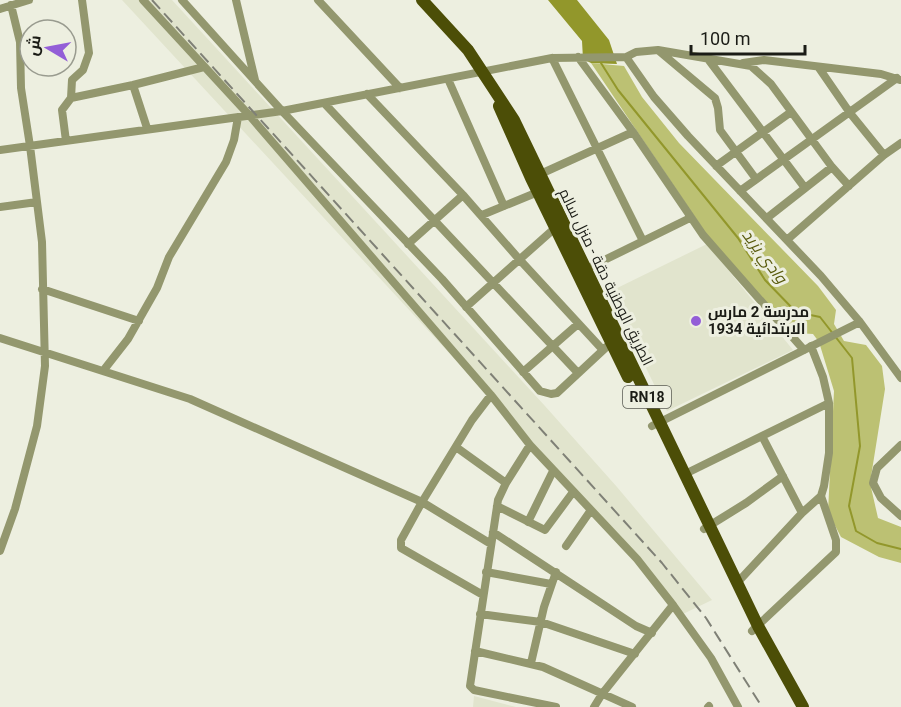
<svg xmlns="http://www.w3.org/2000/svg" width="901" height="707" font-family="Roboto,Cairo,sans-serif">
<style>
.built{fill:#e1e4cd}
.green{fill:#bcc173}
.water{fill:#92972b}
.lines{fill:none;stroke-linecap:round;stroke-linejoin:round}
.stream{stroke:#92972b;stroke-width:2}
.street{stroke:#93976e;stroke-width:8}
.primary{stroke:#4c4e07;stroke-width:12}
.rail{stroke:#7f8076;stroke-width:2;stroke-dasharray:12 6;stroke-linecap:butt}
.poi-dot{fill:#935ed7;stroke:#edefe0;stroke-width:2}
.labels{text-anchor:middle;stroke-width:6;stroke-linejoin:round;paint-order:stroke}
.shield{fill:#edefe0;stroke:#5a5b53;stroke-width:1.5}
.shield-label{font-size:14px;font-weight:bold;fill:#1b1c16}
.street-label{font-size:15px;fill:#1b1c16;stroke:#edefe0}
.poi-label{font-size:15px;font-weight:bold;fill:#1b1c16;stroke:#edefe0;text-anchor:start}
.water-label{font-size:16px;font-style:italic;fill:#585a0c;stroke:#edefe0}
</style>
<rect width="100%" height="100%" fill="#edefe0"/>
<!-- built -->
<path class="built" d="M 122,0 L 172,0 L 545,406 L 617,487 L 712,600 L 683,614 L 638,557 Z
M 707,244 L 793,350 L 667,411 L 609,292 Z
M 474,696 L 516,707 L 473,707 Z"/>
<!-- green -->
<path class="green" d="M 591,63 L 624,66 L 642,97 L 679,143 L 818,286 L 836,310 L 834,324 L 844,341 L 866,345 L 882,366 L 885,389 L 870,483 L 878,518 L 901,527 L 901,563 L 879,557 L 841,537 L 828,512 L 834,391 L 819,342 L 813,334 L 796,333 L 753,290 L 705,232 Z"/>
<!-- water -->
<path class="water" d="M 548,0 L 577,0 L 609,40 L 617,64 L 591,63 L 583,59 L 582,41 Z"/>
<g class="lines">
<!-- stream -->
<path class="stream" d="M 601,63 L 618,90 L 738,238 L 765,280 L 796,312 L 820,317 L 852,358 L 860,446 L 849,506 L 856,531 L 877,543 L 901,549"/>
<!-- street -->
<path class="street" d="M 143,0 L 249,115 L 491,395 L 530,445 L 637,559 L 673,605 L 711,658 L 738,707
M 182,0 L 282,111 L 442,279 L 540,391 L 551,394 L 557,393 L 614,340
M 236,0 L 255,80
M 318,0 L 400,88
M 0,9 L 29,0
M 659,51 L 715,98 L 718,108 L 720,130 L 756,179
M 578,57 L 633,132 L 703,235 L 804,350
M 626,57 L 636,52 L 658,50 L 751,66 L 771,84 L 832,167 L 849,186
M 552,58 L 643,241
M 708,59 L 805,188
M 743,63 L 764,60 L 881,74 L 900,80
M 819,68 L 850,113 L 884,155
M 448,79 L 504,206
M 133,85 L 147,128
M 367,94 L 463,195 L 519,259 L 602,349
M 71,98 L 133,85 L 204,67
M 324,103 L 578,373
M 66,141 L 62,110 L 71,98 L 72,80 L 83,70 L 89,53 L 82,0
M 0,150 L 282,111 L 552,58 L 626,57 L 654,97 L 688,136 L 821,276 L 860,322 L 901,378
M 716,166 L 791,112
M 536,176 L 633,132
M 740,191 L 897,78
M 0,207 L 37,202
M 482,215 L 538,192
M 767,218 L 832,167
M 788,239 L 884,155 L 901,143
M 408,244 L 463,195
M 584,270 L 690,218
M 42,289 L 139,321
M 466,307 L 555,228
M 0,338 L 190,399 L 422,502 L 401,540 L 401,548 L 483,595
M 103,371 L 128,339 L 157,288 L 169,257 L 226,162 L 234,140 L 238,117
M 523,372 L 578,324
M 491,395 L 472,420 L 422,502 L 491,544
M 652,426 L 860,322
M 762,436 L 802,513
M 530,445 L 506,483 L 498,500 L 470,686 L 474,690 L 556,707
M 901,445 L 877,468 L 873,483 L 881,498 L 901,516
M 456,447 L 506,483
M 685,474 L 829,403
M 497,506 L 545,530 L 573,492
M 528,522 L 553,471
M 704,529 L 746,503 L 783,476
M 493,532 L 636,626 L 652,633
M 566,546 L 591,510
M 0,551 L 15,509 L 37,426 L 45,366 L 42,242 L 30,146 L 21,88 L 20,42 L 11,5
M 486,572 L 551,584
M 737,583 L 802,513 L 821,496 L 824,486 L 829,453 L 829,403 L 823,377 L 811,346
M 480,614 L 541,622 L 635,654
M 752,631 L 836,552 L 836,540 L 821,496
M 475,651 L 543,667 L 632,707
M 531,663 L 544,607 L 556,572
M 594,707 L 602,694 L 673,605
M 708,707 L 709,706"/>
<!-- primary -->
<path class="primary" d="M 422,0 L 468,50 L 514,120 L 758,626 L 803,707
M 499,106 L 531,178 L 628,377"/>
<!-- rail -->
<path class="rail" d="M 152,0 L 662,563 L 706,618 L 762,707"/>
</g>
<!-- markers -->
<circle class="poi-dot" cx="696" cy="321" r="6"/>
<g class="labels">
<!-- shield labels -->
<rect class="shield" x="623" y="386" width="48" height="22" rx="4.5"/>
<g class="shield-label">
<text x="647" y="402">RN18</text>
</g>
<!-- street labels -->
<g class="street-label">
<text transform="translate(606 277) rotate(64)" y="5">الطريق الوطنية دقة - منزل سالم</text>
</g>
<!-- poi labels -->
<g class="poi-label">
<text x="708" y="317">مدرسة 2 مارس<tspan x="708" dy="17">1934 الابتدائية</tspan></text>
</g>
<!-- water labels -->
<g class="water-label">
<text transform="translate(765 256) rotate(53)" y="6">وادي يزيد</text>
</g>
</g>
<!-- north arrow -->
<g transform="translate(48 48) rotate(280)"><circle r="28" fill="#edefe0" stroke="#999b8f" stroke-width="1.5"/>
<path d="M0-4.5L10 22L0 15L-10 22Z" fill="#935ed7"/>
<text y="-9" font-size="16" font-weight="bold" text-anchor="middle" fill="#1b1c16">ش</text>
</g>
<!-- scale -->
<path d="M691 45v9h114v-9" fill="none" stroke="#1b1c16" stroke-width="3"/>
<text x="700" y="45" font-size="18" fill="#1b1c16" stroke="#edefe0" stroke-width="4.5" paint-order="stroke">100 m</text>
</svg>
